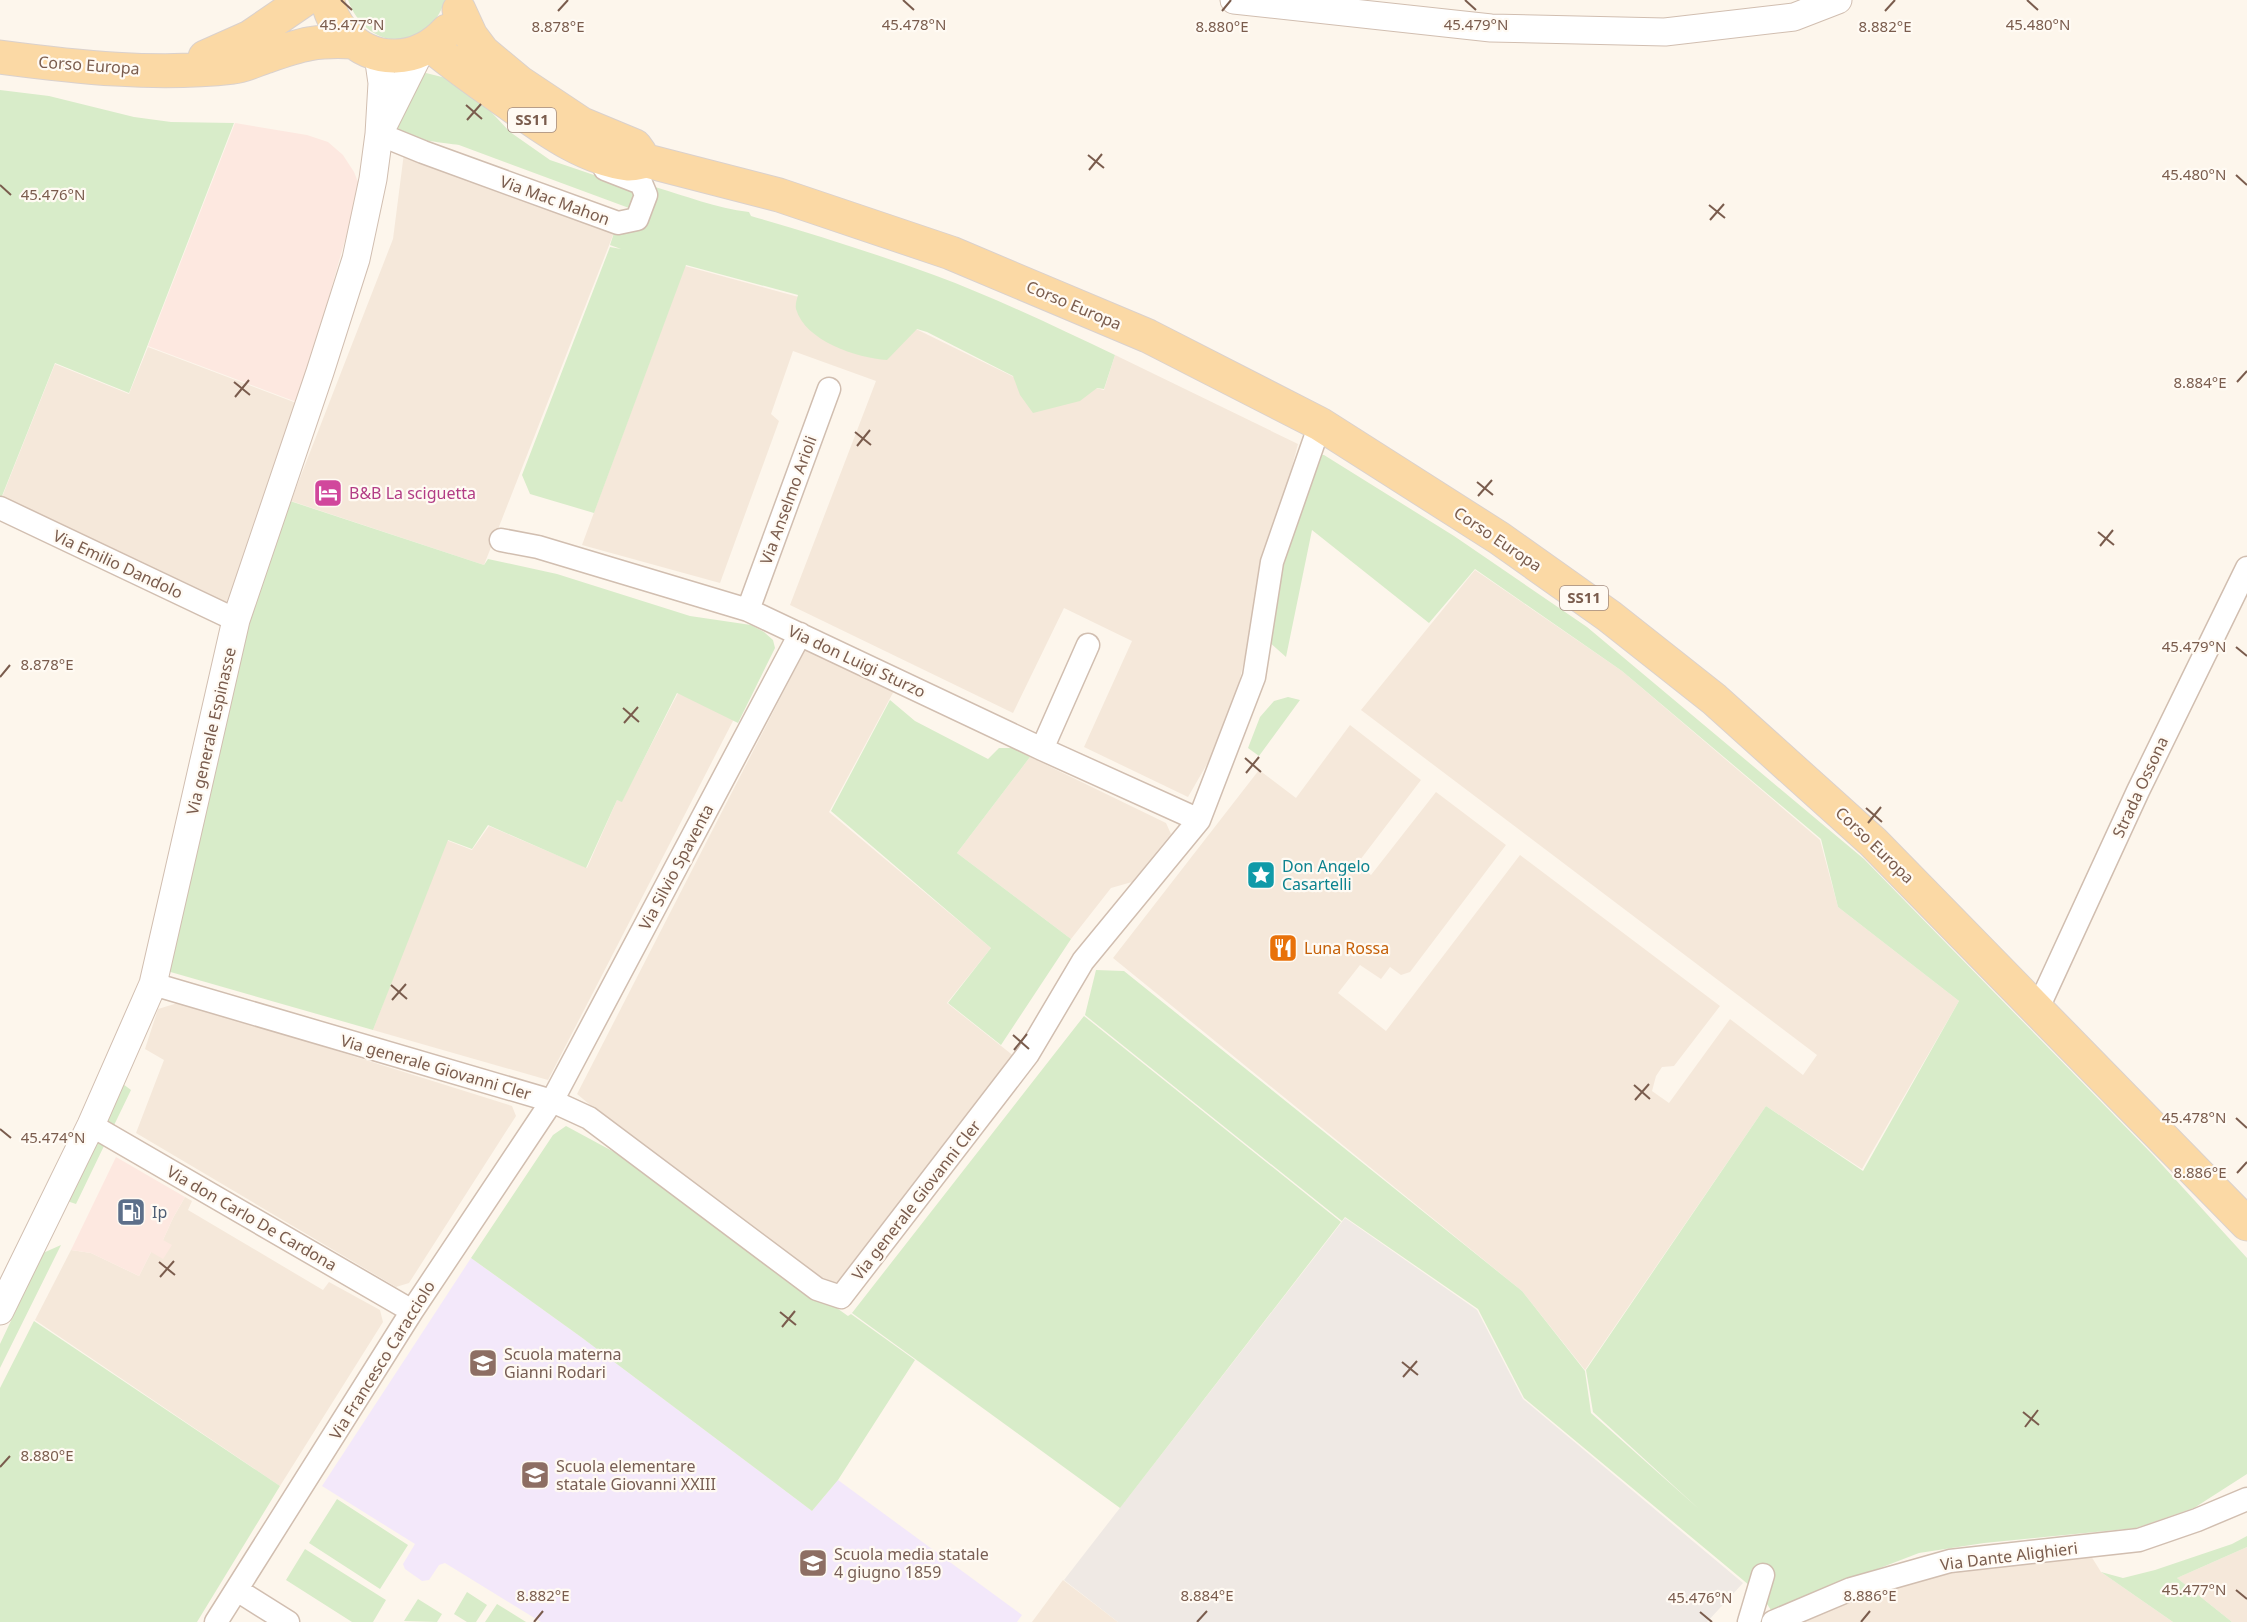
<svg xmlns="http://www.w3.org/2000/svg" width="2247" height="1622" font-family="'Noto Sans',sans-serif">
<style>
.residential{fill:#f5e8da}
.commercial{fill:#fde8e0}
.industrial{fill:#efe9e4}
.education{fill:#f3e8fa}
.green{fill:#d8ecc9}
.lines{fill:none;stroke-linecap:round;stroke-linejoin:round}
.minor-casing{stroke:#d1beb0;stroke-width:25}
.tertiary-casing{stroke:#d1beb0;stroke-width:29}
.primary-casing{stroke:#dad1cd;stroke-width:35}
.minor{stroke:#fff;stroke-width:22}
.tertiary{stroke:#fff;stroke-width:27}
.primary{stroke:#fbd9a5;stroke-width:33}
.ticks{fill:none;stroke:#7a5c4d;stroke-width:2}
.labels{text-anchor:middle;stroke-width:4.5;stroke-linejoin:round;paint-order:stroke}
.shield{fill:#fffaf3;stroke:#a28b7f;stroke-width:1.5}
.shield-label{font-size:15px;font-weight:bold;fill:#7a5c4d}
.street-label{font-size:16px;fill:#7a5c4d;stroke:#fffaf3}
.hotel-label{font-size:16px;fill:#b23c85;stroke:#fffaf3;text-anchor:start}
.culture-label{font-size:16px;fill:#0d838f;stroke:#fffaf3;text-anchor:start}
.food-label{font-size:16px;fill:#c56008;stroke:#fffaf3;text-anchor:start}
.service-label{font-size:16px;fill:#4e5e75;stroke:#fffaf3;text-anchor:start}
.education-label{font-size:16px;fill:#785e54;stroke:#fffaf3;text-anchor:start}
.ticks-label{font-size:15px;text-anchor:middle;fill:#7a5c4d;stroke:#fffaf3;stroke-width:4.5;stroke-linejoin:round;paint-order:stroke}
</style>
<rect width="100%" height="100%" fill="#fdf6ec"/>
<!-- residential -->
<path class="residential" d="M 404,153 L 615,230 L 484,565 L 291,501 L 393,239 Z
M 685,266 L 916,329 L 1059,399 L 1072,382 L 1104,390 L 1115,355 L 1298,444 L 1268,557 L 1229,726 L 1188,797 L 1084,747 L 1132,641 L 1064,608 L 1013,713 L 790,605 L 876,381 L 793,351 L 771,414 L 779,421 L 720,583 L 582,545 Z
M 148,347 L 299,404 L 230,609 L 0,502 L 55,364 L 129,394 Z
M 1475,570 L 1622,671 L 1820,840 L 1838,907 L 1959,1001 L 1862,1169 L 1766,1106 L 1585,1370 L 1522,1291 L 1113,958 L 1259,770 L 1296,798 L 1350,725 L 1421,780 L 1357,864 L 1371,875 L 1436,792 L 1506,845 L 1410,972 L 1401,975 L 1390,967 L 1381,979 L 1360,965 L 1338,993 L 1386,1031 L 1520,855 L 1720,1006 L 1674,1066 L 1662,1067 L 1656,1076 L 1652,1091 L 1669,1103 L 1730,1019 L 1803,1075 L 1817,1055 L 1361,710 Z
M 806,648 L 895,689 L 829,812 L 991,948 L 947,1003 L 1015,1057 L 855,1263 L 836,1283 L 808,1274 L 624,1133 L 577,1094 Z
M 678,693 L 734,719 L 548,1080 L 373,1030 L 446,840 L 472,850 L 489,826 L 587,868 L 617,800 L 622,801 Z
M 1030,757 L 1166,823 L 1171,834 L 1132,882 L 1111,888 L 1071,939 L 957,853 Z
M 181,1002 L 512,1106 L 516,1116 L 409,1283 L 396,1287 L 136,1133 L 164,1060 L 145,1049 L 158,1009 Z
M 185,1197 L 192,1201 L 188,1210 L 323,1290 L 329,1282 L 380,1310 L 383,1322 L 280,1486 L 35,1320 L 71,1250 L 91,1253 L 139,1276 L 151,1252 L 163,1240 L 173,1218 Z
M 2247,1547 L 2247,1622 L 2232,1622 L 2177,1578 Z
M 2091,1556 L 2101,1572 L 2173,1622 L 1793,1622 L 1830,1606 L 1937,1574 L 1997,1564 Z
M 1063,1580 L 1118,1622 L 1032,1622 Z"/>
<!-- commercial -->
<path class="commercial" d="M 235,123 L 307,135 L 328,142 L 343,155 L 354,172 L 360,187 L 299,403 L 148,346 Z
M 116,1157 L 185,1197 L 173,1218 L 163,1240 L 172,1245 L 163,1259 L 151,1252 L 139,1276 L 91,1253 L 71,1250 Z"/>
<!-- industrial -->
<path class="industrial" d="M 1345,1218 L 1477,1310 L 1523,1399 L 1743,1583 L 1707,1622 L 1118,1622 L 1064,1580 Z"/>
<!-- education -->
<path class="education" d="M 471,1258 L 581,1337 L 812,1511 L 838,1480 L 1022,1615 L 1017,1622 L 541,1622 L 445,1563 L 439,1565 L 429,1580 L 422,1581 L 405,1569 L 403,1564 L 415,1544 L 322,1486 Z"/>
<!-- green -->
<path class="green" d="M 348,0 L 445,0 C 428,54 367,52 348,0 Z
M 426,73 L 450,79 L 478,98 L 510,132 L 550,160 L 629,187 L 634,192 C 635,198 633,203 629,208 L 459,145 C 445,143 413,140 402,133 C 398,131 397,125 397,121 L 420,75 Z
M 0,90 L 49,96 L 134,117 L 171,122 L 234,123 L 129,393 L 55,363 L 0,501 Z
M 655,187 C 686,196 716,208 749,212 L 751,216 C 813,234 874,253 934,275 C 996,298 1056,327 1115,355 L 1104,389 L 1097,388 L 1080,401 L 1033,413 L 1020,395 L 1013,376 L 927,332 L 917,329 L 887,360 C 857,358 805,341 796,309 C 795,304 797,299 798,295 L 686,265 L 594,513 L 530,494 L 522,475 L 610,247 L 621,249 L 610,245 L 614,233 C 648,223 655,225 655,187 Z
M 1318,455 L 1324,455 L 1454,536 L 1587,627 L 1864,859 L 2154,1156 L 2247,1258 L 2247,1474 L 2194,1508 L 2136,1528 L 1984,1543 L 1919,1553 L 1771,1610 L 1761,1595 L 1524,1398 L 1478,1309 L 1345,1217 L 1342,1221 L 1085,1015 L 1096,970 L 1124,971 L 1522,1291 L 1585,1371 L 1591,1413 L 1699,1509 L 1593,1412 L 1586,1370 L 1766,1106 L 1863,1171 L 1959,1001 L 1838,907 L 1821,839 L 1622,671 L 1475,569 L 1429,623 L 1312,530 L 1286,657 L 1268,641 L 1277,575 Z
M 290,501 L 484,565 L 488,559 L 557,574 L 690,616 L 751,625 L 764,632 L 773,640 L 775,648 L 738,723 L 677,693 L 622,802 L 617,800 L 586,868 L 488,825 L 472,849 L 448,840 L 373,1030 L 167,971 L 252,603 Z
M 1288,697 L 1300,700 L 1259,756 L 1248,748 L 1260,717 L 1274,701 Z
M 890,700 L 915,721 L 988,759 L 999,748 L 1013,748 L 1030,757 L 957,853 L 1071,939 L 1001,1045 L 948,1003 L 991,948 L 831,811 Z
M 1084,1016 L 1341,1222 L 1120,1508 L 852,1313 Z
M 123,1084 L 131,1090 L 76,1204 L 67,1201 Z
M 566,1126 L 627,1159 L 848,1316 L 851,1314 L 915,1360 L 838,1480 L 812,1511 L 581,1337 L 471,1258 L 553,1135 Z
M 61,1245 L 0,1368 L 0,1344 L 43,1253 Z
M 34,1321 L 280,1486 L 197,1622 L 0,1622 L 0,1388 Z
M 337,1499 L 408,1545 L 380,1589 L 309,1543 Z
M 2247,1536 L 2247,1547 L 2177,1578 L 2232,1622 L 2173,1622 L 2101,1572 L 2123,1578 L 2155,1570 L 2232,1544 Z
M 305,1549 L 386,1600 L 373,1622 L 352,1622 L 286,1580 Z
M 467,1592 L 487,1605 L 476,1622 L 467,1622 L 454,1614 Z
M 418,1599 L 442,1614 L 437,1622 L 404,1621 Z
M 497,1604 L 526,1622 L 485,1622 Z"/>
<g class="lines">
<!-- minor casing -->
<g class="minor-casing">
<path id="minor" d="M 379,134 L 423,152 L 618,223 L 637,219 L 646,195 L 641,183 L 605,169
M 0,508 L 236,620
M 501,540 L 538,547 L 748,610 L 1042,749 L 1199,820
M 748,610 L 829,389
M 1042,749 L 1088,645
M 153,984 L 552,1101 L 589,1118 L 817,1289 L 841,1297 L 1028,1054 L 1083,961 L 1199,820 L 1254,677 L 1272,562 L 1320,424
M 2038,1008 L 2138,791 L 2247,568
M 91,1125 L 412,1311
M 237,1590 L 288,1622
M 216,1622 L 412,1311 L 552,1101 L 800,634
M 1749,1622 L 1763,1575
M 1773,1622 L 1851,1589 L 1950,1561 L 2139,1540 L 2197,1520 L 2247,1499"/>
</g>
<!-- tertiary casing -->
<g class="tertiary-casing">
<path id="tertiary" d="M 1234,0 L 1491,28 L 1665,32 L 1794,17 L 1838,0
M 385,122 L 420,52
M 0,1311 L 91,1125 L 153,984 L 236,620 L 320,372 L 356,259 L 373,179 L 379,134 L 382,83 L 378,55"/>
</g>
<!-- primary casing -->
<g class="primary-casing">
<path id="primary" d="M 328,0 C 329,12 336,25 344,33 C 373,65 418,63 447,31
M 459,10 L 471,36 L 483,52 L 519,82 L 582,124 L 635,146 L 640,153
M 431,46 C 453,64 475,80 498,96 C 537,123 580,158 629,164 C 635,164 641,162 647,161 L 779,195 L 951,253 L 1148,336 L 1320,424 L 1499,538 L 1609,616 L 1714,699 L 1873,842 L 2247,1224
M 0,57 C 76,67 156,76 233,67 C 245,66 257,59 268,56 C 302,44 317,40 353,42
M 205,57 L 250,37 L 304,0"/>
</g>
<!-- minor -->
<use href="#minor" class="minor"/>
<!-- tertiary -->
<use href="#tertiary" class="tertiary"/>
<!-- primary -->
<use href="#primary" class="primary"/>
</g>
<!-- ticks -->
<path class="ticks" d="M 341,0 L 352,10M 903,0 L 914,10M 1465,0 L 1476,10M 2027,0 L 2038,10M 558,11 L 568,0M 1222,11 L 1231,0M 1885,11 L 1895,0M 466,105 L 482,119M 467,120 L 481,104M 1088,155 L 1104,168M 1089,170 L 1102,154M 2236,175 L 2247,185M 0,185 L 11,195M 1709,205 L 1725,218M 1710,220 L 1724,204M 234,382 L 250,395M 2237,382 L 2247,371M 235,397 L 249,380M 855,432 L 871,445M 857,446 L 870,430M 1477,482 L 1493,495M 1478,496 L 1492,480M 2098,532 L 2114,545M 2100,546 L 2113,530M 2236,647 L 2247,656M 0,677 L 10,665M 623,708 L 639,722M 624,723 L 638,707M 1245,758 L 1261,772M 1246,773 L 1259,757M 1866,808 L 1882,822M 1868,823 L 1881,807M 391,985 L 407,999M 392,1000 L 406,984M 1013,1035 L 1029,1049M 1014,1050 L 1027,1034M 1634,1085 L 1650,1099M 1635,1100 L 1649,1084M 2236,1118 L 2247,1128M 0,1129 L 11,1138M 2237,1173 L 2247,1162M 159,1262 L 175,1275M 160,1277 L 174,1261M 780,1312 L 796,1325M 782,1327 L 795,1311M 1402,1362 L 1418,1375M 1403,1377 L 1417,1361M 2023,1412 L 2039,1425M 2025,1427 L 2038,1410M 0,1467 L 10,1456M 2236,1590 L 2247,1599M 1700,1612 L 1712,1622M 534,1622 L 543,1611M 1197,1622 L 1207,1611M 1861,1622 L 1870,1611"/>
<!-- icons -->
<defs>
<g id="hotel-square" transform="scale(1.5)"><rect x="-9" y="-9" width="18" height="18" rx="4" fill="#d1479c" stroke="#fffaf3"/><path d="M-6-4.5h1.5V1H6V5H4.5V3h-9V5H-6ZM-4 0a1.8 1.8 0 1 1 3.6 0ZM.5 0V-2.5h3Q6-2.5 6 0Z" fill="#fff"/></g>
<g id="sight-square" transform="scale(1.5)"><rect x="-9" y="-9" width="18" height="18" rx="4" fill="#0f9aa8" stroke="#fffaf3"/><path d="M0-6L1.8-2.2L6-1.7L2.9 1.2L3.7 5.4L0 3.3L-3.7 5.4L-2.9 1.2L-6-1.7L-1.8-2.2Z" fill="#fff"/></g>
<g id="restaurant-square" transform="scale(1.5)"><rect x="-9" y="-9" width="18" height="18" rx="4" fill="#e8710a" stroke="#fffaf3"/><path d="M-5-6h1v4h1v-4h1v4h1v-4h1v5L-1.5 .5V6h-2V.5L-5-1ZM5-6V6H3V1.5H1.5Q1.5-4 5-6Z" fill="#fff"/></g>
<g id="fuel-square" transform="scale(1.5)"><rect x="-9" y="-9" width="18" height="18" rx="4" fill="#5c6f8a" stroke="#fffaf3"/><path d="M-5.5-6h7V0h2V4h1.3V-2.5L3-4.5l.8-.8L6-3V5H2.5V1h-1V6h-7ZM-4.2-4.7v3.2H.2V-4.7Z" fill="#fff"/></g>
<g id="school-square" transform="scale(1.5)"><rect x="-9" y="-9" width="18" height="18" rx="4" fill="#8d6e63" stroke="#fffaf3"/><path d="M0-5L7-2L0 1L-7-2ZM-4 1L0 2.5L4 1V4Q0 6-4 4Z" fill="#fff"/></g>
</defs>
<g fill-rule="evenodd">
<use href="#hotel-square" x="328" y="493"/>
<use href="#sight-square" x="1261" y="875"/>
<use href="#restaurant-square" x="1283" y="948"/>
<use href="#fuel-square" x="131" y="1212"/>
<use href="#school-square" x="483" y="1363"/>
<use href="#school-square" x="535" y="1475"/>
<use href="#school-square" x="813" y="1563"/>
</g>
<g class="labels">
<!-- shield labels -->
<g class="shield">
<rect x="508" y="108" width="48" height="24" rx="4.5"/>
<rect x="1560" y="586" width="48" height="24" rx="4.5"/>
</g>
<g class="shield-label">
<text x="532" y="125">SS11</text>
<text x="1584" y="603">SS11</text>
</g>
<!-- street labels -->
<g class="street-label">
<text transform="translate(89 65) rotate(4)" y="6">Corso Europa</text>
<text transform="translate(555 200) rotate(20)" y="6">Via Mac Mahon</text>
<text transform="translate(1074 305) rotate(23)" y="6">Corso Europa</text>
<text transform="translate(788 500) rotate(-70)" y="6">Via Anselmo Arioli</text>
<text transform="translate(1498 539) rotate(34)" y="6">Corso Europa</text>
<text transform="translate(118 564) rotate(25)" y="6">Via Emilio Dandolo</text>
<text transform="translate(857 661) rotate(25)" y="6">Via don Luigi Sturzo</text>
<text transform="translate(211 731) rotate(-77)" y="6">Via generale Espinasse</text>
<text transform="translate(2140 787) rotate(-65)" y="6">Strada Ossona</text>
<text transform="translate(1875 845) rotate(44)" y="6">Corso Europa</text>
<text transform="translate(676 867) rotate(-62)" y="6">Via Silvio Spaventa</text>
<text transform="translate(436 1067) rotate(16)" y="6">Via generale Giovanni Cler</text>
<text transform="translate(916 1200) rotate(-52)" y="6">Via generale Giovanni Cler</text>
<text transform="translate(252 1218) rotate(30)" y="6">Via don Carlo De Cardona</text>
<text transform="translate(382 1360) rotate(-58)" y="6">Via Francesco Caracciolo</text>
<text transform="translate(2009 1556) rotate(-7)" y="6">Via Dante Alighieri</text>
</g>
<!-- hotel labels -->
<g class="hotel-label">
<text x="349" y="499">B&amp;B La sciguetta</text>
</g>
<!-- culture labels -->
<g class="culture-label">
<text x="1282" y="872">Don Angelo<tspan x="1282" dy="18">Casartelli</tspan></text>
</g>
<!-- food labels -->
<g class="food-label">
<text x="1304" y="954">Luna Rossa</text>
</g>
<!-- service labels -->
<g class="service-label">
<text x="152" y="1218">Ip</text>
</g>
<!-- education labels -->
<g class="education-label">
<text x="504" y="1360">Scuola materna<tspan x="504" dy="18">Gianni Rodari</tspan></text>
<text x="556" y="1472">Scuola elementare<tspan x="556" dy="18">statale Giovanni XXIII</tspan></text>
<text x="834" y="1560">Scuola media statale<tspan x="834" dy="18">4 giugno 1859</tspan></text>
</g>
</g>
<g class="ticks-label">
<text x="2038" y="30">45.480°N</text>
<text x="352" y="30">45.477°N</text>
<text x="914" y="30">45.478°N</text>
<text x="1476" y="30">45.479°N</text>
<text x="558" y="32">8.878°E</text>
<text x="1222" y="32">8.880°E</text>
<text x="1885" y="32">8.882°E</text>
<text x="2194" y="180">45.480°N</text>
<text x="53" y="200">45.476°N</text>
<text x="2200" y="388">8.884°E</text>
<text x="2194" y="652">45.479°N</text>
<text x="47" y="670">8.878°E</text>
<text x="2194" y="1123">45.478°N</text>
<text x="53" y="1143">45.474°N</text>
<text x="2200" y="1178">8.886°E</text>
<text x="47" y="1461">8.880°E</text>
<text x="2194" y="1595">45.477°N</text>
<text x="543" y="1601">8.882°E</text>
<text x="1207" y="1601">8.884°E</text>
<text x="1870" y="1601">8.886°E</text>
<text x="1700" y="1603">45.476°N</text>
</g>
</svg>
